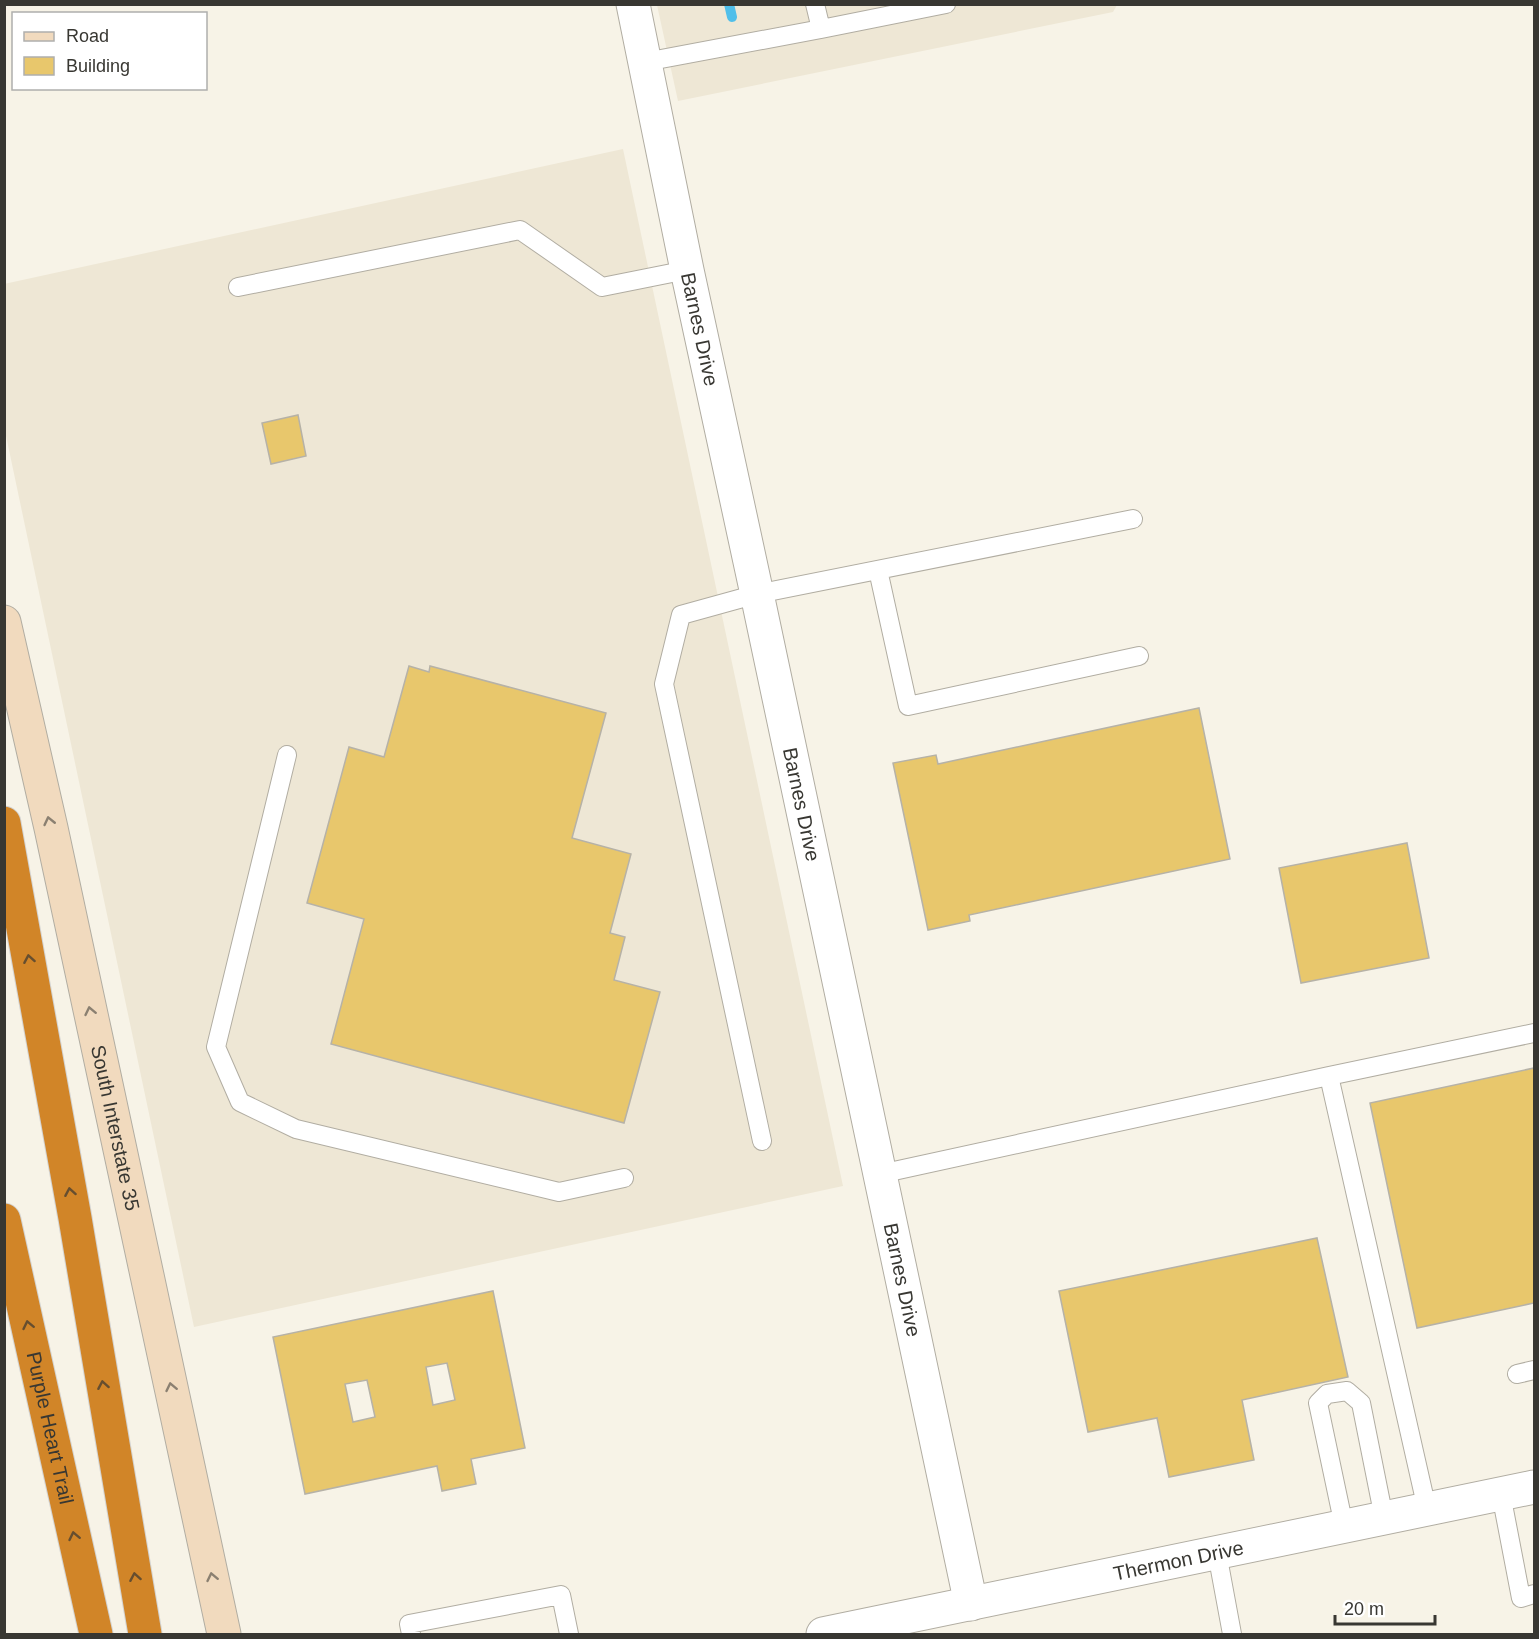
<svg xmlns="http://www.w3.org/2000/svg" width="1539" height="1639" font-family="Helvetica,sans-serif">
<style>
.built{fill:#eee7d5}
.lines{fill:none;stroke-linecap:round;stroke-linejoin:round}
.stream{stroke:#50bfea;stroke-width:10}
.building{fill:#e8c76c;stroke:#b6b2a7;stroke-width:1.5;fill-rule:evenodd}
.service-casing{stroke:#b1ada2;stroke-width:20}
.minor-casing{stroke:#b1ada2;stroke-width:35}
.secondary-casing{stroke:#b1ada2;stroke-width:35}
.motorway-casing{stroke:#d3d3d2;stroke-width:35}
.service{stroke:#fff;stroke-width:18}
.minor{stroke:#fff;stroke-width:33}
.secondary{stroke:#f1dabe;stroke-width:33}
.motorway{stroke:#d18528;stroke-width:33}
.oneway{stroke:#8b8071}
.oneway2{stroke:#664e2f}
.labels{text-anchor:middle;stroke-width:4.5;stroke-linejoin:round;paint-order:stroke}
.street-label{font-size:20px;fill:#383732;stroke:#fff}
</style>
<rect width="100%" height="100%" fill="#f7f3e7"/>
<!-- built -->
<path class="built" d="M 657,5 L 1117,5 L 1113,12 L 678,101 Z
M 623,149 L 843,1186 L 194,1327 L 5,431 L 4,284 Z"/>
<g class="lines">
<!-- stream -->
<path class="stream" d="M 729,4 L 732,17"/>
</g>
<!-- building -->
<path class="building" d="M 298,415 L 306,456 L 271,464 L 262,423 Z
M 409,666 L 429,672 L 430,666 L 606,713 L 572,838 L 631,854 L 610,933 L 625,937 L 614,980 L 660,992 L 624,1123 L 331,1044 L 364,919 L 307,903 L 349,747 L 384,757 Z
M 1199,708 L 1230,859 L 969,915 L 970,921 L 928,930 L 893,763 L 936,755 L 938,764 Z
M 1407,843 L 1429,958 L 1301,983 L 1279,868 Z
M 1534,1068 L 1534,1303 L 1417,1328 L 1370,1103 Z
M 1317,1238 L 1348,1377 L 1242,1400 L 1254,1460 L 1169,1477 L 1157,1418 L 1088,1432 L 1059,1291 Z
M 493,1291 L 525,1448 L 471,1459 L 476,1484 L 442,1491 L 437,1466 L 305,1494 L 273,1337 ZM 447,1363 L 455,1400 L 433,1405 L 426,1367 ZM 367,1380 L 375,1417 L 353,1422 L 345,1384 Z"/>
<g class="lines">
<!-- service casing -->
<g class="service-casing">
<path id="service" d="M 815,4 L 821,29 L 946,4
M 645,62 L 821,29
M 238,287 L 520,230 L 602,287 L 687,270
M 878,570 L 908,706 L 1139,656
M 287,755 L 216,1047 L 240,1102 L 296,1129 L 559,1192 L 624,1178
M 1329,1076 L 1534,1033
M 762,1141 L 664,684 L 681,615 L 757,594 L 1133,519
M 880,1174 L 1329,1076 L 1427,1509
M 1517,1374 L 1534,1370
M 1501,1494 L 1521,1598 L 1534,1594
M 1344,1526 L 1318,1403 L 1327,1394 L 1347,1391 L 1361,1403 L 1384,1518
M 1217,1553 L 1232,1634
M 411,1634 L 409,1624 L 561,1595 L 569,1634"/>
</g>
<!-- minor casing -->
<g class="minor-casing">
<g id="minor">
<path id="s1" d="M 633,4 L 687,270 L 757,594 L 971,1604"/>
<path id="s2" d="M 823,1634 L 1534,1487"/>
</g>
</g>
<!-- secondary casing -->
<g class="secondary-casing">
<g id="secondary">
<path id="s3" d="M 4,622 L 51,828 L 224,1634"/>
</g>
</g>
<!-- motorway casing -->
<g class="motorway-casing">
<g id="motorway">
<path d="M 4,823 L 75,1218 L 145,1634"/>
<path id="s4" d="M 4,1220 L 96,1634"/>
</g>
</g>
<!-- service -->
<use href="#service" class="service"/>
<!-- minor -->
<use href="#minor" class="minor"/>
<!-- secondary -->
<use href="#secondary" class="secondary"/>
<!-- motorway -->
<use href="#motorway" class="motorway"/>
</g>
<!-- one-way arrows -->
<defs><path id="oneway-chevron" d="M-2-3.5L2.5 0L-2 3.5" fill="none" stroke-width="1.6" stroke-linecap="round" stroke-linejoin="round" transform="scale(1.5)"/></defs>
<g class="oneway">
<use href="#oneway-chevron" transform="translate(49 821) rotate(-103)"/>
<use href="#oneway-chevron" transform="translate(90 1011) rotate(-102)"/>
<use href="#oneway-chevron" transform="translate(171 1387) rotate(-102)"/>
<use href="#oneway-chevron" transform="translate(212 1577) rotate(-102)"/>
</g>
<g class="oneway2">
<use href="#oneway-chevron" transform="translate(29 959) rotate(-100)"/>
<use href="#oneway-chevron" transform="translate(70 1192) rotate(-100)"/>
<use href="#oneway-chevron" transform="translate(28 1325) rotate(-102)"/>
<use href="#oneway-chevron" transform="translate(103 1385) rotate(-100)"/>
<use href="#oneway-chevron" transform="translate(74 1536) rotate(-102)"/>
<use href="#oneway-chevron" transform="translate(135 1577) rotate(-100)"/>
</g>
<g class="labels">
<!-- street labels -->
<g class="street-label">
<text dy="7" stroke="none"><textPath href="#s1" startOffset="332">Barnes Drive</textPath></text>
<text dy="7" stroke="none"><textPath href="#s1" startOffset="818">Barnes Drive</textPath></text>
<text dy="7" stroke="none"><textPath href="#s3" startOffset="518">South Interstate 35</textPath></text>
<text dy="7" stroke="none"><textPath href="#s1" startOffset="1304">Barnes Drive</textPath></text>
<text dy="7" stroke="none"><textPath href="#s4" startOffset="213">Purple Heart Trail</textPath></text>
<text dy="7" stroke="none"><textPath href="#s2" startOffset="363">Thermon Drive</textPath></text>
</g>
</g>
<!-- border -->
<rect width="1539" height="1639" fill="none" stroke="#383732" stroke-width="12"/>
<!-- legend -->
<rect x="12" y="12" width="195" height="78" fill="#ffffff" stroke="#afafad" stroke-width="1.5"/>
<rect x="24" y="32" width="30" height="9" fill="#f1dabe" stroke="#afafad" stroke-width="1.5"/>
<text x="66" y="42" font-size="18" fill="#383732">Road</text>
<rect x="24" y="57" width="30" height="18" fill="#e8c76c" stroke="#afafad" stroke-width="1.5"/>
<text x="66" y="72" font-size="18" fill="#383732">Building</text>
<!-- scale -->
<path d="M1335 1615v9h100v-9" fill="none" stroke="#383732" stroke-width="3"/>
<text x="1344" y="1615" font-size="18" fill="#383732" stroke="#ffffff" stroke-width="4.5" paint-order="stroke">20 m</text>
</svg>
